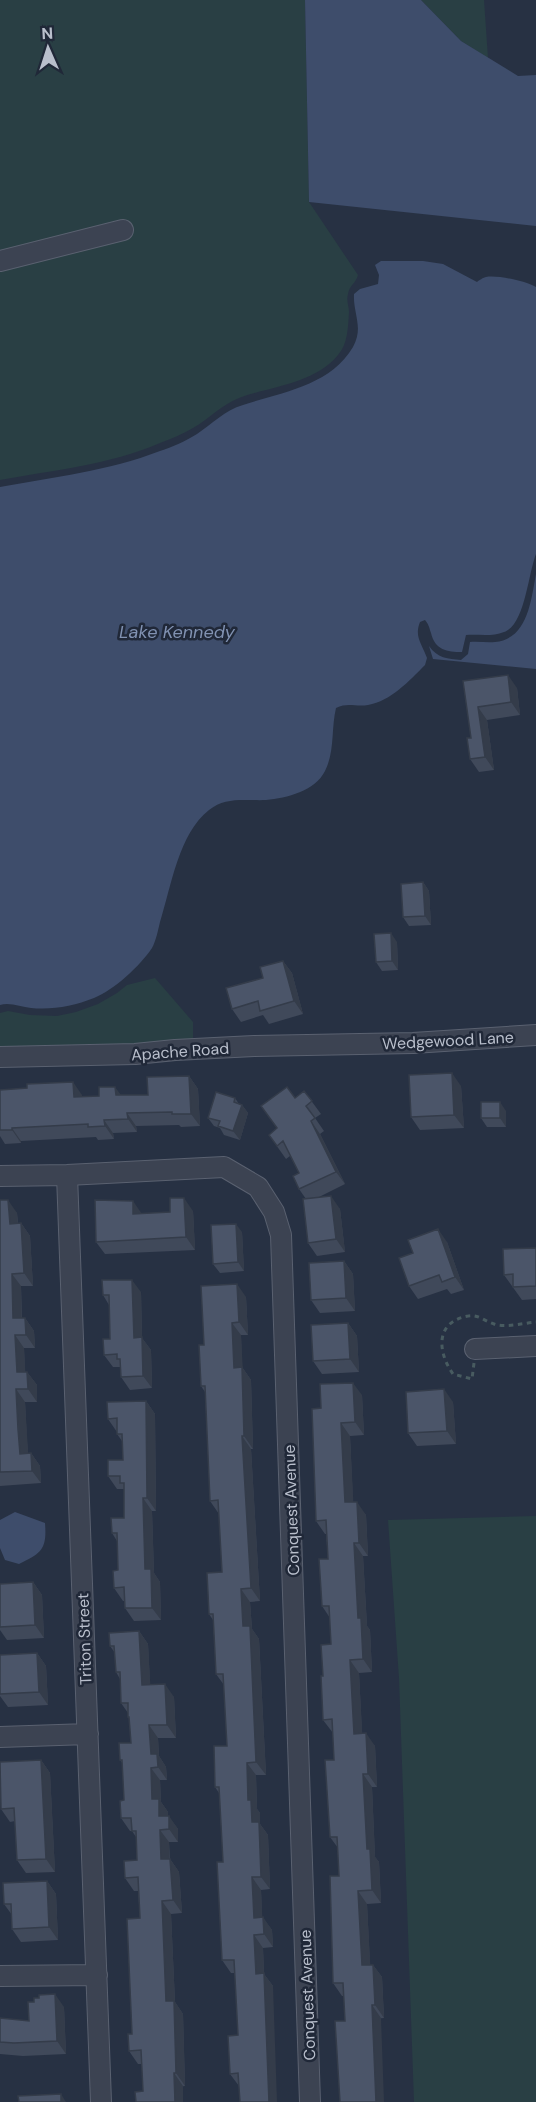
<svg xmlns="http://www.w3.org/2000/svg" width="536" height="2102" font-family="'DM Sans',sans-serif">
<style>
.green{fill:#293f44}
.water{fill:#3e4d6b}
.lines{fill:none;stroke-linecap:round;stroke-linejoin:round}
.minor-casing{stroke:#5a6170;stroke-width:22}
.path{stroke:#485b60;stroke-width:3;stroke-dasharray:4.5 4.5;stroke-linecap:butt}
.minor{stroke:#3c4352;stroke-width:20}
.wall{fill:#40495a}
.shaded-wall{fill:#343c4a}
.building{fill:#4b5569;stroke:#343c4a;stroke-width:1.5}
.labels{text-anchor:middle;stroke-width:5;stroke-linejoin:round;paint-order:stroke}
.street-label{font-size:16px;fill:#b9bfcc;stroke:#202838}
.water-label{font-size:18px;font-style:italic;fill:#8192b2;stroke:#202838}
</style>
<rect width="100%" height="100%" fill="#273143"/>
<!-- green -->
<path class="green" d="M 0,0 L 305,0 L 309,202 L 358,275 C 356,283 349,286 348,294 C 346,301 349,306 349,312 C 348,327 348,344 338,355 C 314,384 271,386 239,398 C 221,405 209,419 193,428 C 183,434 171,439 160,443 C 109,465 54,470 0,480 Z
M 421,0 L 484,0 L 488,58 L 461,41 Z
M 155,978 L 193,1022 L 193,1040 L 134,1046 L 0,1049 L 0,1013 L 8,1011 L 30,1015 L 57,1016 L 76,1012 L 98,1004 L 117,993 L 127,985 Z
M 536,1516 L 536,2102 L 414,2102 L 399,1678 L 388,1520 Z"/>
<!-- water -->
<path class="water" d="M 305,0 L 421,0 L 461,41 L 518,76 L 536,75 L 536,226 L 309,202 Z
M 381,261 L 423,261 L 443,264 L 477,282 C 478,281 484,277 486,277 C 498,275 526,281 536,287 L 536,554 C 528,574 525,625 504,632 C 492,637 479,634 466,635 L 462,652 C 447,652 435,650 431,633 C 429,627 429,625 425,620 L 420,622 C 414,637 422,644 427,658 L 425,665 C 409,681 391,701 368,705 C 355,707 348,702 336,708 C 331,729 335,751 325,771 C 315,791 287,798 266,800 C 246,801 226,796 209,810 C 179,833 171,887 160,922 C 158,930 156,941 152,948 C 140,966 114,990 94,998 C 74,1006 53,1010 31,1008 C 21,1007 10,1002 0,1005 L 0,487 C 54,477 108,471 160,451 C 172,447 186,441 197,434 C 212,424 225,410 243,405 C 282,392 330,386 353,347 C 364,327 353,314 354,294 L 360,289 L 378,284 L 379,275 L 375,265 Z
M 536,574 L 536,669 L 433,659 L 429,646 C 437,658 448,659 461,660 L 468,654 L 470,642 C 478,641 487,643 495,642 C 528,639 531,600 536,574 Z
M 15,1512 L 45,1523 C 47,1549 42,1553 19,1564 L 5,1560 L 0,1548 L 0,1520 Z"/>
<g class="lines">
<!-- minor casing -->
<g class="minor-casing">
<path id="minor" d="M 0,261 L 123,230
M 0,1057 L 135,1054 L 175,1050 L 254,1046 L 413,1043 L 536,1035
M 67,1175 L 101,2102
M 0,1176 L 67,1175 L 224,1167 L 258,1187 L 274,1212 L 281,1235 L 310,2102
M 475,1349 L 536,1346
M 0,1737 L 88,1734
M 0,1976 L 97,1975"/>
</g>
<!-- path -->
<path class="path" d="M 474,1363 L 472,1379 L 453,1374 C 438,1353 434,1322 468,1316 C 478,1314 484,1321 494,1324 C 505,1328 524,1323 536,1322"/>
<!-- minor -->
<use href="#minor" class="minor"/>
</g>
<!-- wall -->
<path class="wall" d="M 463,681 L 517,688 L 520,715 L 487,720 L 494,770 L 479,772 L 470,759 L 471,738 Z
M 423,882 L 429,891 L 431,925 L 409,926 L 403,917 Z
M 397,942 L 398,970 L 382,971 L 376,962 Z
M 283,961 L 292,973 L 303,1014 L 269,1024 L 263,1015 L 241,1022 L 232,1009 L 263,978 Z
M 189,1076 L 198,1089 L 200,1126 L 181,1127 L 179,1125 L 136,1126 L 137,1132 L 113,1133 L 114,1139 L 98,1140 L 96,1137 L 21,1141 L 21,1143 L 5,1144 L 0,1136 L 0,1090 L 82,1095 L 82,1097 L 148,1095 Z
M 461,1086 L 464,1128 L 420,1130 L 411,1117 Z
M 304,1091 L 321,1114 L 315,1118 L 324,1131 L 320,1134 L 345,1184 L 319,1197 L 340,1209 L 345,1252 L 317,1256 L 308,1243 L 306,1199 L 299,1189 L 299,1173 L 290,1156 L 286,1159 L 269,1135 L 277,1129 L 295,1098 Z
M 235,1098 L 239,1104 L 242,1105 L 248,1113 L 240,1140 L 224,1135 L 220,1128 L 214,1126 L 208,1118 Z
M 506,1111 L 506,1127 L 487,1127 L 481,1118 Z
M 0,1200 L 17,1213 L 18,1223 L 21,1223 L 30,1236 L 33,1286 L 21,1286 L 22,1318 L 25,1318 L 34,1331 L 35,1348 L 24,1348 L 25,1372 L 27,1372 L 37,1385 L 37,1402 L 25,1402 L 27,1441 L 28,1453 L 31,1453 L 40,1466 L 41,1483 L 0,1486 Z
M 193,1211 L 195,1250 L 105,1254 L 96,1242 L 170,1212 Z
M 242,1232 L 244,1271 L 220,1273 L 213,1264 Z
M 447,1242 L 464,1290 L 451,1294 L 447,1289 L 418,1299 L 409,1286 Z
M 536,1248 L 536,1299 L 522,1300 L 504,1275 Z
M 344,1261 L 353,1274 L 355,1311 L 320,1313 L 311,1300 Z
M 141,1292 L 142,1338 L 151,1350 L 152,1388 L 130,1390 L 121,1377 L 120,1367 L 113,1367 L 104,1355 L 110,1339 L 109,1305 L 103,1295 Z
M 246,1297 L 248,1335 L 241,1335 L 242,1367 L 251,1380 L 253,1449 L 251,1449 L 260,1601 L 250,1602 L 252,1629 L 259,1639 L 266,1775 L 256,1775 L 257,1809 L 260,1813 L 260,1824 L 268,1835 L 270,1889 L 261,1890 L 262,1917 L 272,1930 L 273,1947 L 263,1948 L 264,1974 L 273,1986 L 239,2086 L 230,2074 L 238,2035 L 235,1973 L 231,1973 L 222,1960 L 223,1862 L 219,1793 L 215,1787 L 227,1746 L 224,1685 L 216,1674 L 213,1620 L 209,1614 L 222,1572 L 219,1514 L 210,1501 L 205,1392 L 201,1386 L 204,1345 Z
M 348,1323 L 357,1336 L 359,1372 L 322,1374 L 313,1361 Z
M 362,1395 L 364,1435 L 350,1436 L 353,1502 L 366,1515 L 368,1556 L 363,1556 L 367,1626 L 370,1630 L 372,1672 L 359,1673 L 362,1734 L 375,1746 L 377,1787 L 372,1787 L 375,1857 L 379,1862 L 381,1903 L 367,1904 L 370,1965 L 373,1965 L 382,1977 L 384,2018 L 345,2021 L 344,1996 L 342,1996 L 333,1983 L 339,1876 L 338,1848 L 330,1837 L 334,1760 L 333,1733 L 323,1720 L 323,1676 L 331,1644 L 330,1618 L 322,1606 L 328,1559 L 326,1534 L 325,1534 L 316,1521 L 321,1408 Z
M 146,1401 L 155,1414 L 156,1511 L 152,1511 L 154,1573 L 160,1582 L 161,1620 L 134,1621 L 125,1608 L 124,1601 L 123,1601 L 114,1588 L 118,1570 L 117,1541 L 112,1533 L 124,1518 L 124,1489 L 117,1489 L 108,1476 L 123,1460 L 122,1441 L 117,1434 L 117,1432 L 108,1419 Z
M 453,1402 L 456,1444 L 417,1446 L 408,1433 Z
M 33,1582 L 42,1595 L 44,1638 L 7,1640 L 0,1630 L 0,1584 Z
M 139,1631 L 148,1644 L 150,1684 L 174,1697 L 176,1738 L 158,1738 L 159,1756 L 166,1767 L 167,1780 L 160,1780 L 161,1802 L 168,1812 L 168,1816 L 178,1829 L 178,1842 L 169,1842 L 170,1859 L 179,1872 L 182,1913 L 171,1914 L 175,2002 L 183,2014 L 185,2086 L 143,2091 L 142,2064 L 138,2064 L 129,2051 L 132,2034 L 140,1918 L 138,1891 L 134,1891 L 125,1878 L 137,1860 L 136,1837 L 132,1831 L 130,1831 L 121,1818 L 124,1800 L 123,1764 L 120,1760 L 131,1743 L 130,1719 L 128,1717 L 128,1713 L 121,1703 L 120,1679 L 116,1672 L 115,1653 L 110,1646 Z
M 37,1653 L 46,1666 L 48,1705 L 8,1707 L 0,1696 L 0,1655 Z
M 41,1760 L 50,1773 L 55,1872 L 26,1873 L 17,1860 L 15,1821 L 10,1822 L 1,1809 Z
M 47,1881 L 56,1894 L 58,1940 L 21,1942 L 12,1929 L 12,1915 L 4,1904 Z
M 64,2007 L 66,2054 L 23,2056 L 0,2054 L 0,2018 L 29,2021 Z"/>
<!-- shaded-wall -->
<path class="shaded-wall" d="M 508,675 L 517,688 L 520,715 L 511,702 Z
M 478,707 L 487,720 L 494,770 L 485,757 Z
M 423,882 L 429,891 L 431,925 L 425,916 Z
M 391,933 L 397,942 L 398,970 L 392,961 Z
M 283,961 L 292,973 L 303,1014 L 294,1001 Z
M 452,1073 L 461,1086 L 464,1128 L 454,1115 Z
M 189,1076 L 198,1089 L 200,1126 L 191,1114 Z
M 73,1082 L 82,1095 L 83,1110 L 74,1097 Z
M 115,1087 L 124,1099 L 116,1095 Z
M 500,1102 L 506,1111 L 506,1127 L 500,1118 Z
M 242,1105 L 248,1113 L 240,1140 L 233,1131 Z
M 127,1113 L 136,1126 L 137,1132 L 128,1119 Z
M 104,1120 L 113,1133 L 114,1139 L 105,1126 Z
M 311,1121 L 320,1134 L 345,1184 L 336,1172 Z
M 12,1128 L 21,1141 L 21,1143 L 12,1130 Z
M 331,1196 L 340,1209 L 345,1252 L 336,1239 Z
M 184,1198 L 193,1211 L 195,1250 L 186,1237 Z
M 8,1200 L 17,1213 L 19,1237 L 10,1224 Z
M 133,1201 L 142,1214 L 133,1214 Z
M 21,1223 L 30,1236 L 33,1286 L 24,1273 Z
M 236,1224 L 242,1232 L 244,1271 L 238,1262 Z
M 438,1229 L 447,1242 L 464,1290 L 455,1277 Z
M 344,1261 L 353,1274 L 355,1311 L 346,1298 Z
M 12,1274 L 21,1286 L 22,1331 L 13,1318 Z
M 132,1280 L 141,1292 L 142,1338 L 151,1350 L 152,1388 L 143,1376 L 134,1338 Z
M 237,1284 L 246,1297 L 248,1335 L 239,1322 Z
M 25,1318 L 34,1331 L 35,1348 L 26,1335 Z
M 232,1323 L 241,1335 L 243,1373 L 242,1367 L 251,1380 L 253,1449 L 244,1436 L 234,1368 Z
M 348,1323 L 357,1336 L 359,1372 L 350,1359 Z
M 15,1335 L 24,1348 L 26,1385 L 17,1372 Z
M 27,1372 L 37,1385 L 37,1402 L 28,1389 Z
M 353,1383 L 362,1395 L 364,1435 L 355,1422 Z
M 16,1389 L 25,1402 L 29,1467 L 20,1454 Z
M 444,1389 L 453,1402 L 456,1444 L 447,1431 Z
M 146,1401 L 155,1414 L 156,1511 L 147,1498 Z
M 341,1423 L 350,1436 L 354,1515 L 345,1502 Z
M 242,1436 L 251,1449 L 260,1601 L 251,1588 Z
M 31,1453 L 40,1466 L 41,1483 L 32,1471 Z
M 143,1498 L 152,1511 L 154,1573 L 160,1582 L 161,1620 L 152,1608 L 145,1569 Z
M 357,1502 L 366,1515 L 368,1556 L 359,1543 Z
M 354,1543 L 363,1556 L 367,1626 L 370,1630 L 372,1672 L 363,1659 L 358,1618 Z
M 33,1582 L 42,1595 L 44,1638 L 35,1625 Z
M 241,1589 L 250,1602 L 252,1629 L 259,1639 L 266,1775 L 256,1762 L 243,1626 Z
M 139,1631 L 148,1644 L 151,1697 L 142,1685 Z
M 37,1653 L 46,1666 L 48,1705 L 39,1692 Z
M 350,1660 L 359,1673 L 363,1747 L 354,1734 Z
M 165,1684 L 174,1697 L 176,1738 L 167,1725 Z
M 149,1725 L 158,1738 L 159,1756 L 166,1767 L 167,1780 L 158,1767 L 151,1754 Z
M 366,1733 L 375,1746 L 377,1787 L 368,1774 Z
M 41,1760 L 50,1773 L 55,1872 L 46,1859 Z
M 247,1763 L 256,1775 L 257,1809 L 260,1813 L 260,1824 L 268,1835 L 270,1889 L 261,1877 L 248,1800 Z
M 151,1768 L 160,1780 L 161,1802 L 168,1812 L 168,1829 L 159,1816 L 152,1799 Z
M 363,1774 L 372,1787 L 375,1857 L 379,1862 L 381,1903 L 372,1890 L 367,1849 Z
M 169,1816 L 178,1829 L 178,1842 L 169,1829 Z
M 160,1830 L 169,1842 L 170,1872 L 161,1859 Z
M 170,1859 L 179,1872 L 182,1913 L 173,1900 Z
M 252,1877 L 261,1890 L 263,1931 L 254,1918 Z
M 47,1881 L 56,1894 L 58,1940 L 49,1927 Z
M 358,1891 L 367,1904 L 371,1978 L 362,1965 Z
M 162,1901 L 171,1914 L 175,2002 L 183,2014 L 185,2086 L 176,2073 L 166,2001 Z
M 263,1917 L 272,1930 L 273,1947 L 264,1934 Z
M 254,1935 L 263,1948 L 264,1974 L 273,1986 L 277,2102 L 269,2102 L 256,1974 Z
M 373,1965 L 382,1977 L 384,2018 L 375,2005 Z
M 55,1994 L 64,2007 L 66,2054 L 57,2041 Z
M 372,2005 L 381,2018 L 384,2102 L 376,2102 Z
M 174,2073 L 183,2086 L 183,2102 L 175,2102 Z
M 61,2094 L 66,2102 L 61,2102 Z"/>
<!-- building -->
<path class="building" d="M 508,675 L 511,702 L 478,707 L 485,757 L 470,759 L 467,738 L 471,738 L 463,681 Z
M 423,882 L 425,916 L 403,917 L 401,884 Z
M 391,933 L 392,961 L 376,962 L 374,934 Z
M 283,961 L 294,1001 L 260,1011 L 258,1001 L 232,1009 L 226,988 L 263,978 L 260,967 Z
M 452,1073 L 454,1115 L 411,1117 L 409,1075 Z
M 189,1076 L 191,1114 L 172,1114 L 172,1112 L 127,1113 L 128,1119 L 104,1120 L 105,1126 L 88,1127 L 88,1124 L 12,1128 L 12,1130 L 0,1130 L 0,1090 L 27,1088 L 27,1084 L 73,1082 L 74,1097 L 99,1096 L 99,1087 L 115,1087 L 116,1095 L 148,1095 L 147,1077 Z
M 287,1087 L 295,1098 L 304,1091 L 312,1101 L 306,1106 L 315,1118 L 311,1121 L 336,1172 L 299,1189 L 293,1176 L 299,1173 L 283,1141 L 277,1146 L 269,1135 L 277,1128 L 261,1106 Z
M 216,1092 L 235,1098 L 234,1102 L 242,1105 L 233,1131 L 218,1126 L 220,1121 L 208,1118 Z
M 481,1102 L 500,1102 L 500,1118 L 481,1118 Z
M 331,1196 L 336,1239 L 308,1243 L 303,1199 Z
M 170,1198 L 184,1198 L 186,1237 L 96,1242 L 95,1200 L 133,1201 L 133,1214 L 170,1212 Z
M 0,1200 L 8,1200 L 10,1224 L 21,1223 L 24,1273 L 12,1274 L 13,1318 L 25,1318 L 26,1335 L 15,1335 L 17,1372 L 27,1372 L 28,1389 L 16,1389 L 18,1429 L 20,1454 L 31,1453 L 32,1471 L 0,1472 Z
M 236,1224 L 238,1262 L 213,1264 L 211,1225 Z
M 438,1229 L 455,1277 L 442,1282 L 439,1275 L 409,1286 L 399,1258 L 413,1253 L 408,1240 Z
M 536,1248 L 536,1286 L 513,1287 L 513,1274 L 504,1275 L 503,1249 Z
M 344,1261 L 346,1298 L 311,1300 L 309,1263 Z
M 102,1280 L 132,1280 L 134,1338 L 142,1337 L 143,1376 L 121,1377 L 120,1359 L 117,1359 L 117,1354 L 104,1355 L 103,1339 L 110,1339 L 109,1295 L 103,1295 Z
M 237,1284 L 239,1322 L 232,1323 L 234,1368 L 242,1367 L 244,1436 L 242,1436 L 251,1588 L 241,1589 L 243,1626 L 250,1626 L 256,1762 L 247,1763 L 248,1800 L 251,1800 L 252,1822 L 259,1822 L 261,1877 L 252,1877 L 254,1918 L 263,1917 L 264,1934 L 254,1935 L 256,1974 L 264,1973 L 269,2102 L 240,2102 L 238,2073 L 230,2074 L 228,2036 L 238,2035 L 234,1960 L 222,1960 L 217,1862 L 223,1862 L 219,1787 L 215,1787 L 214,1746 L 227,1746 L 223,1674 L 216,1674 L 213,1614 L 209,1614 L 207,1573 L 222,1572 L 218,1500 L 210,1501 L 205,1386 L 201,1386 L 199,1345 L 204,1345 L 201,1286 Z
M 348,1323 L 350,1359 L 313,1361 L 311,1325 Z
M 353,1383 L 355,1422 L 341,1423 L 345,1502 L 357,1502 L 359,1543 L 354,1543 L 358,1618 L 361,1618 L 363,1659 L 350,1660 L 354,1734 L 366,1733 L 368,1774 L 363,1774 L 367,1849 L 370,1849 L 372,1890 L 358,1891 L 362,1965 L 373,1965 L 375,2005 L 372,2005 L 376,2102 L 340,2102 L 335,2021 L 345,2021 L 343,1983 L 333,1983 L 330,1876 L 339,1876 L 337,1837 L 330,1837 L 325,1760 L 334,1760 L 332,1719 L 323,1720 L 321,1676 L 323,1676 L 321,1645 L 331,1644 L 329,1606 L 322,1606 L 319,1559 L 328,1559 L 326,1520 L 316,1521 L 312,1409 L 321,1408 L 320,1384 Z
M 444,1389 L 447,1431 L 408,1433 L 406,1392 Z
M 146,1401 L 147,1498 L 143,1498 L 145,1569 L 151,1569 L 152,1608 L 125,1608 L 124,1587 L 114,1588 L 113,1571 L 118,1570 L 117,1533 L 112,1533 L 111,1518 L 124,1518 L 124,1483 L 120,1483 L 120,1476 L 108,1476 L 108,1460 L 123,1460 L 122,1434 L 117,1434 L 117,1418 L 108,1419 L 107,1402 Z
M 33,1582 L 35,1625 L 0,1627 L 0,1584 Z
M 139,1631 L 142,1685 L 165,1684 L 167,1725 L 149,1725 L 151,1754 L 157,1754 L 158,1767 L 151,1768 L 152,1799 L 159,1799 L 159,1816 L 169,1816 L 169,1829 L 160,1830 L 161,1859 L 170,1859 L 173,1900 L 162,1901 L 166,2001 L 174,2001 L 176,2073 L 174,2073 L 175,2102 L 136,2102 L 135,2092 L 143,2091 L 141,2050 L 129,2051 L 128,2034 L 132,2034 L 127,1919 L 140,1918 L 138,1877 L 125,1878 L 124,1861 L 137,1860 L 136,1831 L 132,1831 L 131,1818 L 121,1818 L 120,1801 L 124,1800 L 122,1760 L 120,1760 L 119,1743 L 131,1743 L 129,1717 L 128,1717 L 128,1703 L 121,1703 L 120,1672 L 116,1672 L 114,1646 L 110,1646 L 109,1633 Z
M 37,1653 L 39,1692 L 0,1694 L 0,1655 Z
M 41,1760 L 46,1859 L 17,1860 L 14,1808 L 1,1809 L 0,1762 Z
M 47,1881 L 49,1927 L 12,1929 L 11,1904 L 4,1904 L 3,1883 Z
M 55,1994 L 57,2041 L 14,2043 L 0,2042 L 0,2018 L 29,2021 L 28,2002 L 34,2002 L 34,1998 L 39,1998 L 39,1995 Z
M 61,2094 L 61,2102 L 19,2102 L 18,2096 Z"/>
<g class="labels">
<!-- street labels -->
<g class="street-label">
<text transform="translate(448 1040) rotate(-3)" y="6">Wedgewood Lane</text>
<text transform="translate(180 1051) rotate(-4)" y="6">Apache Road</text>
<text transform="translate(291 1510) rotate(-92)" y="6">Conquest Avenue</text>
<text transform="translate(84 1639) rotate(-92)" y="6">Triton Street</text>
<text transform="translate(307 1995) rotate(-92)" y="6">Conquest Avenue</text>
</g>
<!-- water labels -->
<g class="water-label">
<text x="177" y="638">Lake Kennedy</text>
</g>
</g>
<!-- north arrow -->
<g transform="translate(48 48) rotate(357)" stroke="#202838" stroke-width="4.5" paint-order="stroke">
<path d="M0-4.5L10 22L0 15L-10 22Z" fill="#b9bfcc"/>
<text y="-9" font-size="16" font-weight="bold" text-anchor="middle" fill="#b9bfcc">N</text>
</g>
</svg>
